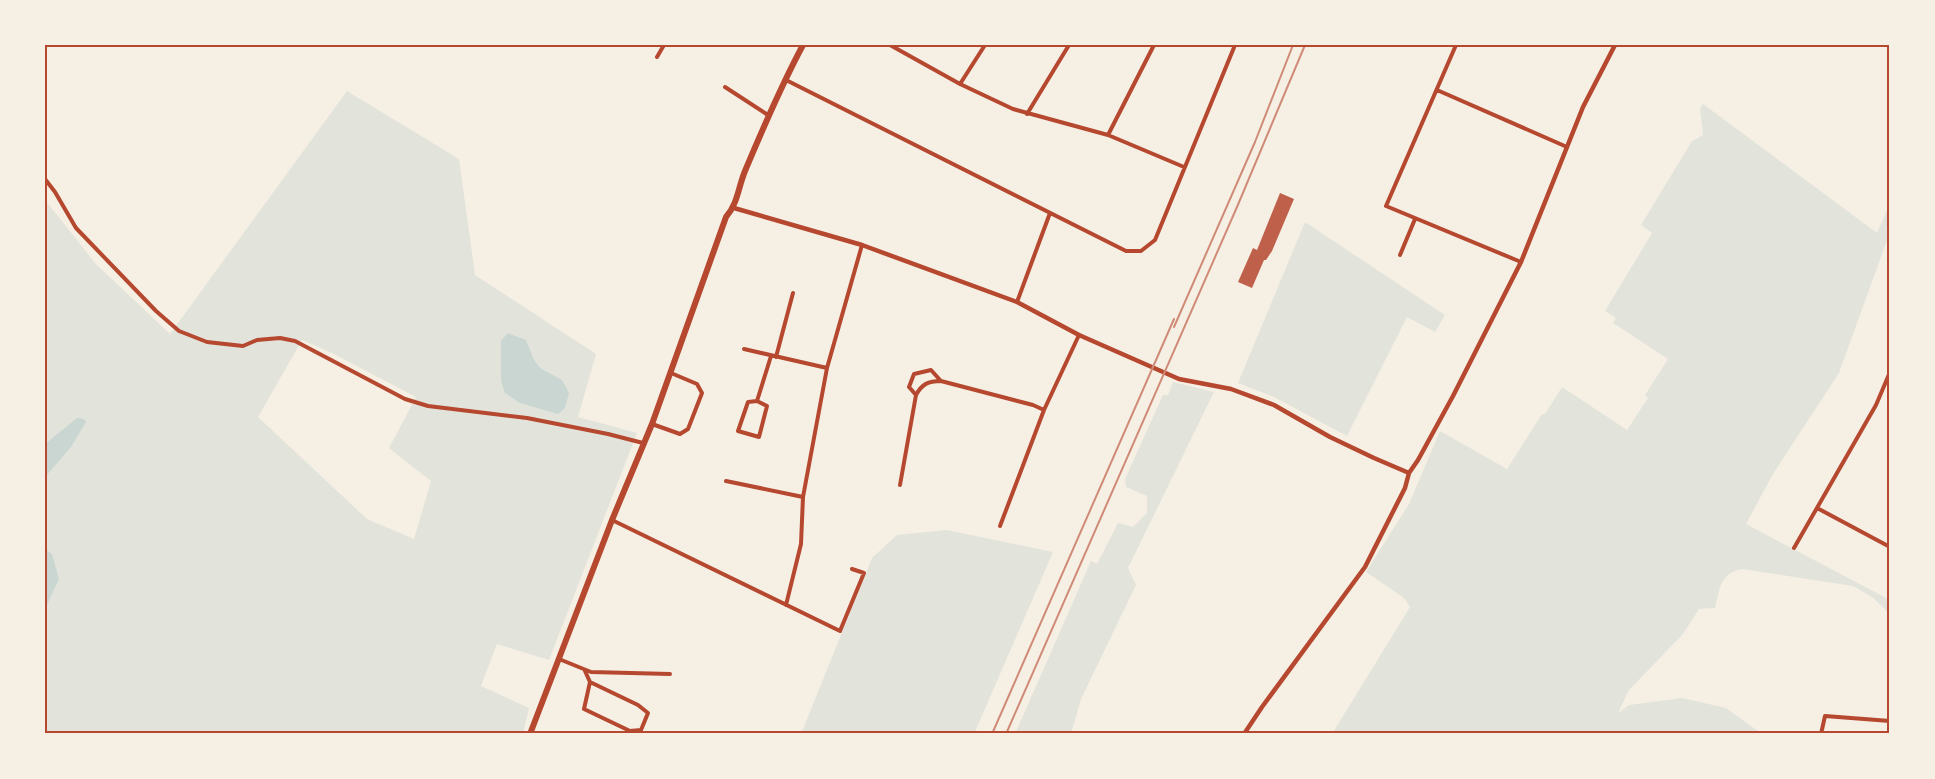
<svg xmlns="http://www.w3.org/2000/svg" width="1935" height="779" font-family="'Alegreya Sans',sans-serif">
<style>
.green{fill:#e2e4dc;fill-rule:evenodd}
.water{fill:#c9d6d2}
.building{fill:#bf614a}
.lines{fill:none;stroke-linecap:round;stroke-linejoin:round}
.minor{stroke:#b5482f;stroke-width:4}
.tertiary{stroke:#b5482f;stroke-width:4.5}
.primary{stroke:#b5482f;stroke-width:6}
.rail{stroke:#cf8b77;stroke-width:2}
.neatline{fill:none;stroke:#b5482f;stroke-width:2}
</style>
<rect width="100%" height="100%" fill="#f6efe4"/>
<!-- green -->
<path class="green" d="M 347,91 L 459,159 L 475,275 L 596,354 L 578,417 L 637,433 L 549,660 L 497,644 L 481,686 L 529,708 L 523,734 L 45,734 L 45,200 L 96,264 L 170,334 ZM 302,340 L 334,354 L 416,397 L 389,448 L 431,481 L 414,539 L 367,519 L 258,417 Z
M 1703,104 L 1877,233 L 1890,204 L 1890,232 L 1839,373 L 1773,474 L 1746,524 L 1890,600 L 1890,614 L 1872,597 L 1853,586 L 1742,569 C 1719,574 1720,589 1715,608 L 1699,609 L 1683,634 L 1629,690 L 1618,713 L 1629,705 L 1682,698 L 1726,708 L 1762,734 L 1332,734 L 1410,607 L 1404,598 L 1366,572 L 1409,504 L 1440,431 L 1507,469 L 1542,414 L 1545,414 L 1562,387 L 1627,430 L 1648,398 L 1645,395 L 1668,359 L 1613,323 L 1616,318 L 1605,311 L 1652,233 L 1641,225 L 1692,141 L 1703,135 L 1700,108 Z
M 1305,222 L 1445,315 L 1435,332 L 1407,317 L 1347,436 L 1274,397 L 1238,383 Z
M 1173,382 L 1214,392 L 1128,568 L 1136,585 L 1081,699 L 1071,734 L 1015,734 L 1091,561 L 1097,564 L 1118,523 L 1133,527 L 1147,513 L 1147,496 L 1126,487 L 1125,479 L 1163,395 L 1168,395 Z
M 947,530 L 1053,552 L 974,734 L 801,734 L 872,558 L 897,535 Z"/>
<!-- water -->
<path class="water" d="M 508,333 L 526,340 L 534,360 L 540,368 L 562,380 L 569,393 L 565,408 L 558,414 L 520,403 L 505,393 L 501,381 L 501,341 Z
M 77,418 L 84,419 L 86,422 L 71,447 L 45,477 L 45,444 Z
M 45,549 L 52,554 L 59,579 L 45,609 Z"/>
<!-- building -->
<path class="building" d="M 1280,193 L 1294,199 L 1272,251 L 1266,260 L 1264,260 L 1252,288 L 1238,282 L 1253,248 L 1257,250 Z"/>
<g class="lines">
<!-- minor -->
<path class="minor" d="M 890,45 L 960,84 L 1013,109 L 1108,135 L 1184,167
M 1456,45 L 1386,206 L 1521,262
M 657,57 L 664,45
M 786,80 L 1126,251 L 1141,251 L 1155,240 L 1235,45
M 960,84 L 985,45
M 725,87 L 768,115
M 1437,90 L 1567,147
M 1027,114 L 1069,45
M 1108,135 L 1154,45
M 45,179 L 55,192 L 76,228 L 156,311 L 179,331 L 207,342 L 243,346 L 257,340 L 280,338 L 295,341 L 405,399 L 428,406 L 527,418 L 608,434 L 643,443
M 1400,255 L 1415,219
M 1017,302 L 1050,213
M 744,349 L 827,368
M 776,357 L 793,293
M 916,395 L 909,387 L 914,374 L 931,370 L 940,380
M 757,401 L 748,402 L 738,431 L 759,437 L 767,406 L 757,401 L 771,356
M 652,424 L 680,434 L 688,429 L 702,393 L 697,384 L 671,373
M 726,481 L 803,497
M 900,485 L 916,395 C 922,384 928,381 941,381 L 1033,405 L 1044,410
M 1817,508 L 1890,547
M 612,520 L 840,631 L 864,573 L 852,569
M 1000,526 L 1044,410 L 1079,335
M 1794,548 L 1876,405 L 1890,372
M 786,605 L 801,544 L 803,497 L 827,368 L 862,245
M 559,659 L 591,672 L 670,674
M 585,671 L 590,682 L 638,705 L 648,713 L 641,730 L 630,731 L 584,709 L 590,682
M 1821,734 L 1825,716 L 1890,721"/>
<!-- tertiary -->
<path class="tertiary" d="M 734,208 L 862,245 L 1017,302 L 1079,335 L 1179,379 L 1231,389 L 1274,405 L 1330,437 L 1374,458 L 1409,473
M 1244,734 L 1262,707 L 1365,567 L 1405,488 L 1409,473 L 1418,460 L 1453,396 L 1521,262 L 1583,107 L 1615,45"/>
<!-- primary -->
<path class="primary" d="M 530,734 L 612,520 L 652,424 L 726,217 C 738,203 738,188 745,171 C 763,128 781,86 803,45"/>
<!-- rail -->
<path class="rail" d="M 1174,327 L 1255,142 L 1293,45
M 992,734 L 1174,319
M 1006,734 L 1237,207 L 1305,45"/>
</g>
<!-- border -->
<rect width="1935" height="779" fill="none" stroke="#f6efe4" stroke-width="93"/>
<rect x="46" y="46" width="1842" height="686" class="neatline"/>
</svg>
